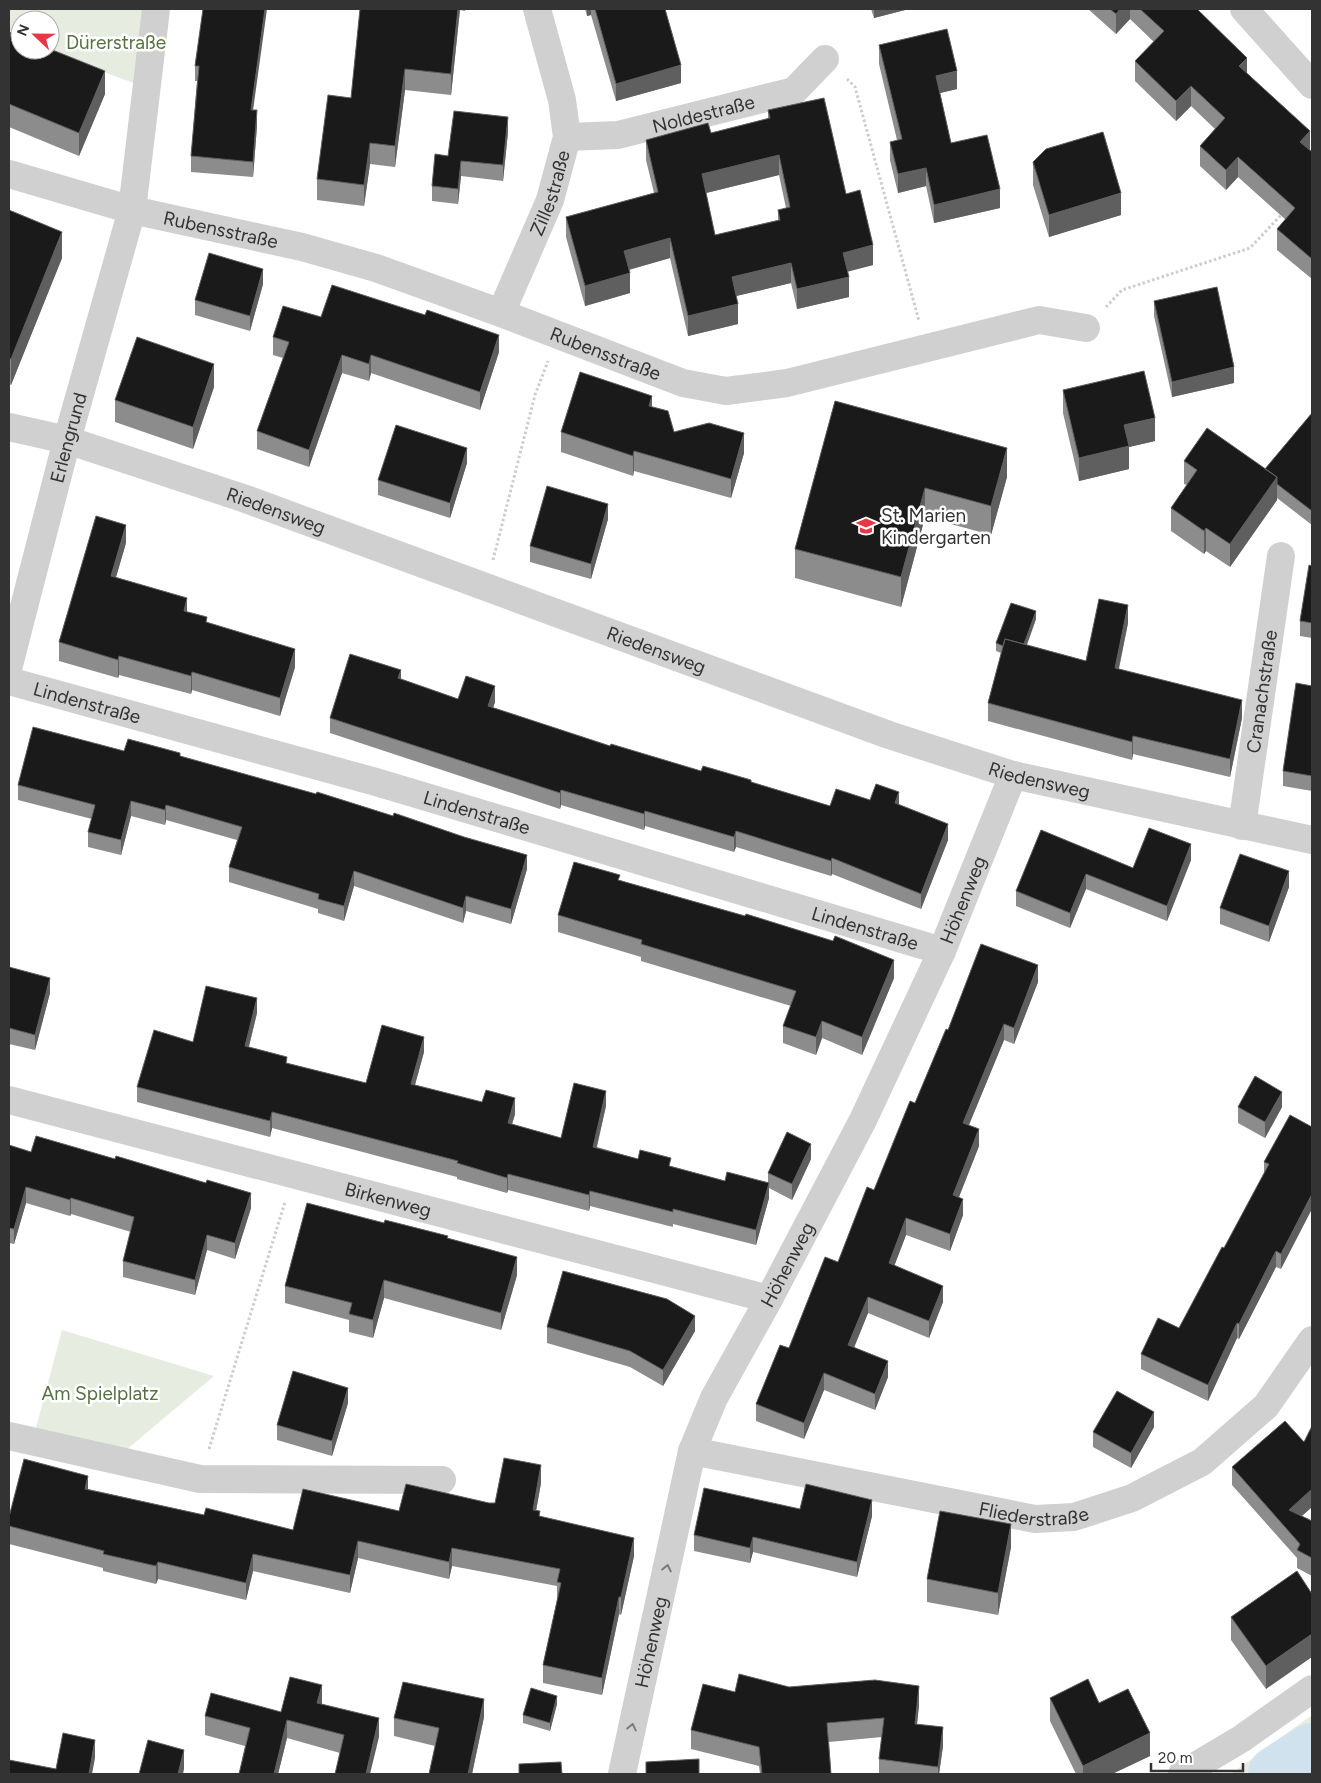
<svg xmlns="http://www.w3.org/2000/svg" width="1321" height="1783" font-family="Figtree,sans-serif">
<style>
.green{fill:#e6ecdf}
.lines{fill:none;stroke-linecap:round;stroke-linejoin:round}
.river{stroke:#cfe2ee;stroke-width:56}
.path{stroke:#cdcdcd;stroke-width:3;stroke-dasharray:2.5 2.5;stroke-linecap:butt}
.minor{stroke:#d0d0d0;stroke-width:28}
.wall{fill:#8c8c8c;fill-rule:evenodd}
.shaded-wall{fill:#5f5f5f}
.building{fill:#1a1a1a;stroke:#5f5f5f;fill-rule:evenodd}
.oneway{stroke:#7a7a7a}
.labels{text-anchor:middle;stroke-width:5;stroke-linejoin:round;paint-order:stroke}
.park-label{font-size:19px;fill:#56703f;stroke:#fff}
.street-label{font-size:19px;fill:#333;stroke:#fff}
.poi-label{font-size:19px;fill:#333;stroke:#fff;text-anchor:start}
</style>
<rect width="100%" height="100%" fill="#fff"/>
<!-- green -->
<path class="green" d="M 9,9 L 154,9 L 144,87 L 45,50 L 50,50 L 50,20 L 20,20 L 20,41 L 9,36 Z
M 62,1330 L 214,1376 L 125,1451 L 36,1428 Z
M 1312,1715 L 1312,1774 L 1231,1774 Z"/>
<g class="lines">
<!-- river -->
<path class="river" d="M 1276,1774 L 1312,1751"/>
<!-- path -->
<path class="path" d="M 847,79 L 855,87 L 919,321
M 1106,307 L 1122,290 L 1250,248 L 1283,213
M 493,560 L 535,395 L 548,361
M 209,1449 L 285,1202"/>
<!-- minor -->
<g class="minor">
<path d="M 1244,9 L 1312,85"/>
<path id="s1" d="M 567,137 L 618,135 L 794,91 L 825,59"/>
<path id="s2" d="M 9,174 L 132,210 L 302,247 L 376,268 L 501,313 L 683,383 L 726,391 L 787,383 L 1039,320 L 1086,328"/>
<path id="s3" d="M 501,313 L 550,200 L 567,137 L 562,100 L 537,9"/>
<path id="s4" d="M 9,427 L 67,440 L 243,498 L 889,735 L 1013,775 L 1312,840"/>
<path id="s5" d="M 9,665 L 67,440 L 132,210 L 156,9"/>
<path id="s6" d="M 9,681 L 376,782 L 942,951"/>
<path id="s7" d="M 1242,826 L 1281,556"/>
<path id="s8" d="M 9,1100 L 769,1299"/>
<path d="M 9,1436 L 200,1479 L 442,1480"/>
<path id="s9" d="M 692,1451 L 1035,1519 L 1074,1517 L 1132,1498 L 1202,1462 L 1266,1406 L 1312,1340"/>
<path id="s10" d="M 622,1774 L 692,1451 L 714,1398 L 769,1299 L 863,1120 L 942,951 L 1013,775"/>
<path d="M 1182,1774 L 1241,1739 L 1312,1689"/>
</g>
</g>
<!-- wall -->
<path class="wall" d="M 203,9 L 253,110 L 257,126 L 253,177 L 191,172 L 191,156 L 197,81 L 195,81 L 195,66 Z
M 360,9 L 465,9 L 465,11 L 460,10 L 451,95 L 405,90 L 395,167 L 370,164 L 364,206 L 317,200 L 317,179 L 351,98 Z
M 585,9 L 665,9 L 681,83 L 616,101 L 591,15 L 587,16 Z
M 871,9 L 909,9 L 874,18 Z
M 1088,9 L 1197,9 L 1247,74 L 1312,152 L 1312,279 L 1277,250 L 1277,229 L 1286,220 L 1238,177 L 1226,190 L 1200,166 L 1200,146 L 1215,129 L 1191,106 L 1176,121 L 1135,81 L 1135,61 L 1154,42 L 1130,19 L 1116,34 Z
M 9,32 L 105,94 L 79,156 L 9,127 Z
M 879,45 L 957,89 L 940,93 L 951,143 L 1000,208 L 934,223 L 926,186 L 898,193 L 890,160 L 890,142 L 897,140 L 879,64 Z
M 768,110 L 846,194 L 873,265 L 847,271 L 849,297 L 797,309 L 791,283 L 736,296 L 738,324 L 688,336 L 670,258 L 629,270 L 630,293 L 585,306 L 566,237 L 566,217 L 654,193 L 646,160 L 646,140 L 711,133 L 768,119 ZM 779,175 L 786,208 L 778,210 L 778,220 L 715,235 L 706,193 Z
M 508,132 L 503,181 L 461,176 L 458,204 L 432,201 L 432,186 L 448,156 Z
M 1033,162 L 1121,215 L 1049,237 L 1033,185 Z
M 9,210 L 62,258 L 11,385 L 9,384 Z
M 263,284 L 250,331 L 195,315 L 195,300 Z
M 1154,301 L 1234,383 L 1172,397 L 1154,316 Z
M 321,317 L 499,352 L 480,410 L 371,373 L 369,381 L 342,373 L 309,467 L 257,449 L 257,431 L 283,358 L 273,355 L 273,337 Z
M 214,387 L 193,449 L 115,422 L 115,400 Z
M 1063,390 L 1155,441 L 1129,447 L 1129,469 L 1079,481 L 1063,413 Z
M 835,401 L 1007,477 L 991,535 L 925,517 L 901,607 L 795,578 L 795,549 Z
M 652,407 L 674,432 L 744,453 L 731,498 L 634,471 L 633,476 L 561,452 L 561,432 Z
M 1312,413 L 1312,525 L 1277,498 L 1277,500 L 1230,567 L 1206,551 L 1204,554 L 1171,531 L 1171,508 L 1187,485 L 1184,484 L 1184,461 L 1265,469 Z
M 467,463 L 450,518 L 378,495 L 378,480 Z
M 608,519 L 591,579 L 530,562 L 530,546 Z
M 126,543 L 116,577 L 187,612 L 207,623 L 295,667 L 280,716 L 192,690 L 191,694 L 119,675 L 118,678 L 59,661 L 59,642 Z
M 1312,566 L 1312,638 L 1300,636 L 1300,621 Z
M 1036,619 L 1027,645 L 1086,661 L 1128,623 L 1119,669 L 1242,718 L 1230,777 L 1133,754 L 1132,760 L 988,721 L 988,703 L 1001,653 L 996,651 L 996,643 Z
M 401,679 L 458,699 L 495,702 L 493,708 L 610,746 L 701,771 L 751,782 L 830,806 L 870,800 L 899,805 L 948,840 L 921,909 L 832,874 L 831,876 L 736,847 L 734,852 L 645,826 L 644,830 L 561,805 L 560,809 L 330,733 L 330,718 Z
M 1312,686 L 1312,791 L 1283,786 L 1283,771 Z
M 124,751 L 180,756 L 527,869 L 511,924 L 466,911 L 463,923 L 354,886 L 344,921 L 318,913 L 318,909 L 229,882 L 229,867 L 237,840 L 166,820 L 165,825 L 131,816 L 121,855 L 88,847 L 88,832 L 92,819 L 18,800 L 18,785 Z
M 1041,830 L 1133,868 L 1191,860 L 1167,921 L 1086,889 L 1070,928 L 1016,906 L 1016,891 Z
M 620,880 L 894,978 L 862,1055 L 822,1038 L 816,1055 L 783,1043 L 783,1026 L 791,1006 L 641,961 L 641,957 L 558,932 L 558,915 Z
M 1289,887 L 1269,942 L 1220,924 L 1220,908 Z
M 9,967 L 50,993 L 35,1050 L 9,1044 Z
M 1038,982 L 1014,1044 L 1004,1040 L 969,1125 L 979,1146 L 959,1197 L 963,1215 L 950,1251 L 906,1235 L 894,1266 L 943,1302 L 929,1338 L 868,1313 L 854,1348 L 888,1377 L 875,1410 L 824,1390 L 804,1439 L 756,1421 L 756,1404 L 838,1262 L 874,1190 L 915,1103 L 948,1030 Z
M 257,1013 L 249,1047 L 287,1063 L 366,1083 L 424,1052 L 415,1085 L 515,1114 L 512,1124 L 561,1138 L 606,1106 L 597,1147 L 638,1159 L 671,1166 L 725,1181 L 768,1182 L 768,1173 L 811,1159 L 792,1200 L 769,1188 L 769,1198 L 756,1245 L 673,1224 L 673,1227 L 590,1206 L 589,1211 L 508,1190 L 507,1193 L 457,1179 L 457,1177 L 272,1128 L 270,1137 L 137,1102 L 137,1087 L 193,1042 Z
M 1238,1107 L 1282,1107 L 1265,1138 L 1238,1123 Z
M 1290,1115 L 1281,1269 L 1276,1267 L 1239,1339 L 1237,1338 L 1208,1401 L 1141,1369 L 1141,1354 L 1179,1328 L 1224,1248 L 1264,1174 L 1264,1162 Z
M 9,1145 L 31,1152 L 251,1208 L 235,1259 L 207,1250 L 195,1295 L 123,1277 L 123,1261 L 131,1232 L 71,1214 L 70,1216 L 26,1203 L 14,1244 L 9,1243 Z
M 384,1223 L 448,1238 L 517,1275 L 501,1330 L 384,1298 L 373,1338 L 349,1332 L 349,1320 L 285,1303 L 285,1286 Z
M 547,1327 L 695,1331 L 663,1386 L 630,1367 L 547,1343 Z
M 348,1403 L 332,1456 L 277,1440 L 277,1425 Z
M 1312,1426 L 1312,1507 L 1302,1516 L 1312,1521 L 1312,1576 L 1297,1568 L 1297,1558 L 1232,1485 L 1232,1467 L 1304,1442 Z
M 1154,1427 L 1131,1468 L 1093,1447 L 1093,1432 Z
M 541,1483 L 536,1511 L 540,1516 L 634,1556 L 621,1615 L 619,1614 L 602,1695 L 543,1683 L 543,1665 L 557,1600 L 557,1586 L 452,1566 L 449,1579 L 358,1558 L 350,1593 L 253,1571 L 246,1600 L 158,1579 L 156,1584 L 103,1571 L 103,1568 L 9,1544 L 9,1517 L 88,1489 L 204,1515 L 293,1530 L 399,1511 L 495,1503 Z
M 800,1509 L 872,1516 L 857,1577 L 753,1552 L 750,1563 L 694,1551 L 694,1535 Z
M 1011,1547 L 998,1615 L 927,1602 L 927,1579 Z
M 1297,1571 L 1266,1689 L 1231,1640 L 1231,1617 Z
M 789,1687 L 919,1705 L 917,1724 L 943,1746 L 939,1774 L 879,1774 L 879,1759 L 882,1737 L 829,1742 L 831,1774 L 760,1774 L 759,1766 L 691,1749 L 691,1730 L 735,1692 Z
M 1050,1698 L 1099,1703 L 1150,1756 L 1112,1774 L 1076,1774 L 1050,1721 Z
M 321,1704 L 379,1737 L 340,1753 L 287,1738 L 278,1774 L 239,1774 L 245,1746 L 205,1735 L 205,1716 L 281,1712 Z
M 557,1704 L 550,1731 L 523,1723 L 523,1715 Z
M 484,1717 L 472,1774 L 429,1774 L 435,1746 L 394,1736 L 394,1718 Z"/>
<!-- shaded-wall -->
<path class="shaded-wall" d="M 265,9 L 267,9 L 251,125 L 251,110 Z
M 458,9 L 460,9 L 451,95 L 451,74 Z
M 587,9 L 591,9 L 591,15 L 587,16 Z
M 874,9 L 909,9 L 874,18 Z
M 1120,9 L 1130,9 L 1130,19 L 1116,34 L 1116,14 Z
M 1247,58 L 1247,78 L 1239,66 Z
M 681,65 L 681,83 L 616,101 L 616,84 Z
M 405,69 L 405,90 L 395,167 L 395,146 Z
M 105,71 L 105,94 L 79,156 L 79,133 Z
M 957,71 L 957,89 L 936,94 L 936,76 Z
M 1191,86 L 1191,106 L 1176,121 L 1176,101 Z
M 257,110 L 257,126 L 253,177 L 253,162 Z
M 508,117 L 508,132 L 503,181 L 503,165 Z
M 1310,131 L 1310,151 L 1300,142 Z
M 370,143 L 370,164 L 364,206 L 364,185 Z
M 779,155 L 779,175 L 702,194 L 702,174 Z
M 1238,157 L 1238,177 L 1226,190 L 1226,170 Z
M 461,161 L 461,176 L 458,204 L 458,189 Z
M 926,168 L 926,186 L 898,193 L 898,174 Z
M 1000,189 L 1000,208 L 934,223 L 934,205 Z
M 1121,193 L 1121,215 L 1049,237 L 1049,215 Z
M 62,232 L 62,258 L 11,385 L 11,359 Z
M 670,238 L 670,258 L 624,271 L 624,251 Z
M 873,245 L 873,265 L 843,273 L 843,253 Z
M 791,263 L 791,283 L 732,297 L 732,277 Z
M 263,269 L 263,284 L 250,331 L 250,316 Z
M 630,273 L 630,293 L 585,306 L 585,286 Z
M 849,277 L 849,297 L 797,309 L 797,289 Z
M 738,304 L 738,324 L 688,336 L 688,316 Z
M 499,335 L 499,352 L 480,410 L 480,392 Z
M 342,355 L 342,373 L 309,467 L 309,450 Z
M 371,355 L 371,373 L 369,381 L 369,364 Z
M 214,364 L 214,387 L 193,449 L 193,427 Z
M 1234,367 L 1234,383 L 1172,397 L 1172,382 Z
M 652,396 L 652,416 L 649,406 Z
M 1155,418 L 1155,441 L 1129,447 L 1129,469 L 1079,481 L 1079,458 L 1124,425 Z
M 744,433 L 744,453 L 731,498 L 731,479 Z
M 467,448 L 467,463 L 450,518 L 450,503 Z
M 1007,448 L 1007,477 L 991,535 L 991,506 Z
M 634,451 L 634,471 L 633,476 L 633,456 Z
M 1277,477 L 1277,500 L 1230,567 L 1230,544 Z
M 925,488 L 925,517 L 901,607 L 901,577 Z
M 608,504 L 608,519 L 591,579 L 591,564 Z
M 126,525 L 126,543 L 111,594 L 111,576 Z
M 1206,528 L 1206,551 L 1204,554 L 1204,531 Z
M 187,598 L 187,617 L 184,611 Z
M 1128,605 L 1128,623 L 1115,686 L 1115,668 Z
M 1036,611 L 1036,619 L 1021,660 L 1021,652 Z
M 295,649 L 295,667 L 280,716 L 280,698 Z
M 119,656 L 119,675 L 118,678 L 118,660 Z
M 401,670 L 401,685 L 398,678 Z
M 192,672 L 192,690 L 191,694 L 191,676 Z
M 495,686 L 495,702 L 488,722 L 488,706 Z
M 1242,700 L 1242,718 L 1230,777 L 1230,759 Z
M 1133,736 L 1133,754 L 1132,760 L 1132,742 Z
M 561,790 L 561,805 L 560,809 L 560,793 Z
M 899,792 L 899,807 L 895,803 Z
M 131,801 L 131,816 L 121,855 L 121,840 Z
M 166,805 L 166,820 L 165,825 L 165,810 Z
M 645,811 L 645,826 L 644,830 L 644,814 Z
M 948,824 L 948,840 L 921,909 L 921,894 Z
M 736,831 L 736,847 L 734,852 L 734,837 Z
M 1191,844 L 1191,860 L 1167,921 L 1167,906 Z
M 527,855 L 527,869 L 511,924 L 511,909 Z
M 832,858 L 832,874 L 831,876 L 831,861 Z
M 354,871 L 354,886 L 344,921 L 344,906 Z
M 1289,871 L 1289,887 L 1269,942 L 1269,926 Z
M 1086,874 L 1086,889 L 1070,928 L 1070,913 Z
M 466,896 L 466,911 L 463,923 L 463,908 Z
M 894,960 L 894,978 L 862,1055 L 862,1037 Z
M 1038,965 L 1038,982 L 1014,1044 L 1014,1028 Z
M 50,978 L 50,993 L 35,1050 L 35,1035 Z
M 257,998 L 257,1013 L 245,1061 L 245,1046 Z
M 822,1021 L 822,1038 L 816,1055 L 816,1037 Z
M 1004,1024 L 1004,1040 L 963,1139 L 963,1123 Z
M 424,1037 L 424,1052 L 411,1099 L 411,1084 Z
M 606,1091 L 606,1106 L 593,1162 L 593,1147 Z
M 1282,1092 L 1282,1107 L 1265,1138 L 1265,1122 Z
M 515,1098 L 515,1114 L 508,1138 L 508,1123 Z
M 272,1112 L 272,1128 L 270,1137 L 270,1121 Z
M 979,1129 L 979,1146 L 953,1212 L 953,1195 Z
M 811,1144 L 811,1159 L 792,1200 L 792,1184 Z
M 508,1174 L 508,1190 L 507,1193 L 507,1178 Z
M 769,1183 L 769,1198 L 756,1245 L 756,1230 Z
M 26,1187 L 26,1203 L 14,1244 L 14,1229 Z
M 590,1191 L 590,1206 L 589,1211 L 589,1195 Z
M 251,1193 L 251,1208 L 235,1259 L 235,1243 Z
M 1312,1194 L 1312,1209 L 1281,1269 L 1281,1254 Z
M 71,1198 L 71,1214 L 70,1216 L 70,1200 Z
M 963,1199 L 963,1215 L 950,1251 L 950,1234 Z
M 906,1218 L 906,1235 L 889,1280 L 889,1263 Z
M 207,1235 L 207,1250 L 195,1295 L 195,1280 Z
M 1276,1251 L 1276,1267 L 1239,1339 L 1239,1324 Z
M 517,1257 L 517,1275 L 501,1330 L 501,1313 Z
M 384,1280 L 384,1298 L 373,1338 L 373,1320 Z
M 943,1286 L 943,1302 L 929,1338 L 929,1321 Z
M 868,1297 L 868,1313 L 848,1362 L 848,1345 Z
M 695,1316 L 695,1331 L 663,1386 L 663,1370 Z
M 1237,1323 L 1237,1338 L 1208,1401 L 1208,1385 Z
M 888,1361 L 888,1377 L 875,1410 L 875,1394 Z
M 824,1373 L 824,1390 L 804,1439 L 804,1423 Z
M 348,1388 L 348,1403 L 332,1456 L 332,1441 Z
M 1154,1412 L 1154,1427 L 1131,1468 L 1131,1453 Z
M 541,1465 L 541,1483 L 533,1528 L 533,1510 Z
M 88,1476 L 88,1494 L 85,1489 Z
M 1312,1489 L 1312,1507 L 1289,1527 L 1289,1510 Z
M 872,1500 L 872,1516 L 857,1577 L 857,1562 Z
M 1011,1524 L 1011,1547 L 998,1615 L 998,1593 Z
M 753,1537 L 753,1552 L 750,1563 L 750,1548 Z
M 634,1538 L 634,1556 L 621,1615 L 621,1597 Z
M 358,1541 L 358,1558 L 350,1593 L 350,1575 Z
M 452,1548 L 452,1566 L 449,1579 L 449,1562 Z
M 253,1554 L 253,1571 L 246,1600 L 246,1583 Z
M 158,1562 L 158,1579 L 156,1584 L 156,1566 Z
M 619,1597 L 619,1614 L 602,1695 L 602,1678 Z
M 1312,1634 L 1312,1657 L 1266,1689 L 1266,1666 Z
M 322,1685 L 322,1704 L 317,1722 L 317,1703 Z
M 919,1686 L 919,1705 L 915,1743 L 915,1724 Z
M 557,1696 L 557,1704 L 550,1731 L 550,1723 Z
M 484,1699 L 484,1717 L 472,1774 L 468,1774 Z
M 379,1718 L 379,1737 L 370,1774 L 366,1774 Z
M 287,1720 L 287,1738 L 278,1774 L 274,1774 Z
M 943,1727 L 943,1746 L 939,1774 L 938,1774 L 938,1767 Z
M 1150,1733 L 1150,1756 L 1112,1774 L 1083,1774 L 1083,1766 Z
M 95,1740 L 95,1758 L 92,1774 L 89,1774 Z
M 184,1750 L 184,1769 L 183,1774 L 178,1774 Z"/>
<!-- building -->
<path class="building" d="M 203,9 L 265,9 L 251,110 L 257,110 L 253,162 L 191,156 L 199,66 L 195,66 Z
M 360,9 L 458,9 L 451,74 L 405,69 L 395,146 L 370,143 L 364,185 L 317,179 L 328,95 L 351,98 Z
M 595,9 L 665,9 L 681,65 L 616,84 Z
M 1110,9 L 1120,9 L 1116,14 Z
M 1140,9 L 1197,9 L 1247,58 L 1239,66 L 1310,131 L 1300,142 L 1312,152 L 1312,259 L 1277,229 L 1295,208 L 1238,157 L 1226,170 L 1200,146 L 1225,118 L 1191,86 L 1176,101 L 1135,61 L 1164,31 Z
M 947,29 L 957,71 L 936,76 L 951,143 L 987,135 L 1000,189 L 934,205 L 926,168 L 898,174 L 890,142 L 902,139 L 879,45 Z
M 9,32 L 20,36 L 20,50 L 50,50 L 50,49 L 105,71 L 79,133 L 9,104 Z
M 824,98 L 846,194 L 860,190 L 873,245 L 843,253 L 849,277 L 797,289 L 791,263 L 732,277 L 738,304 L 688,316 L 670,238 L 624,251 L 630,273 L 585,286 L 566,217 L 658,192 L 646,140 L 708,123 L 711,133 L 770,118 L 768,110 ZM 779,155 L 790,207 L 778,210 L 780,220 L 715,235 L 702,174 Z
M 454,111 L 508,117 L 503,165 L 461,161 L 458,189 L 432,186 L 435,154 L 448,156 Z
M 1103,132 L 1121,193 L 1049,215 L 1033,162 L 1046,149 Z
M 9,210 L 62,232 L 11,359 L 9,358 Z
M 209,253 L 263,269 L 250,316 L 195,300 Z
M 332,285 L 425,315 L 427,310 L 499,335 L 480,392 L 371,355 L 369,364 L 342,355 L 309,450 L 257,431 L 289,342 L 273,337 L 283,306 L 321,317 Z
M 1217,287 L 1234,367 L 1172,382 L 1154,301 Z
M 137,337 L 214,364 L 193,427 L 115,400 Z
M 1144,371 L 1155,418 L 1124,425 L 1129,446 L 1079,458 L 1063,390 Z
M 580,372 L 652,396 L 649,406 L 668,411 L 674,432 L 709,423 L 744,433 L 731,479 L 634,451 L 633,456 L 561,432 Z
M 835,401 L 1007,448 L 991,506 L 925,488 L 901,577 L 795,549 Z
M 1312,413 L 1312,511 L 1277,484 L 1277,477 L 1265,469 Z
M 396,425 L 467,448 L 450,503 L 378,480 Z
M 1207,428 L 1277,477 L 1230,544 L 1206,528 L 1204,531 L 1171,508 L 1197,470 L 1184,461 Z
M 547,486 L 608,504 L 591,564 L 530,546 Z
M 96,516 L 126,525 L 111,576 L 187,598 L 184,611 L 207,617 L 206,622 L 295,649 L 280,698 L 192,672 L 191,676 L 119,656 L 118,660 L 59,642 Z
M 1309,565 L 1312,566 L 1312,623 L 1300,621 Z
M 1099,599 L 1128,605 L 1115,668 L 1242,700 L 1230,759 L 1133,736 L 1132,742 L 988,703 L 1005,639 L 1086,661 Z
M 1011,603 L 1036,611 L 1024,644 L 1005,639 L 1003,646 L 996,643 Z
M 350,654 L 401,670 L 398,678 L 458,699 L 466,676 L 495,686 L 488,706 L 610,746 L 611,744 L 701,771 L 703,766 L 751,780 L 751,782 L 830,806 L 836,789 L 870,800 L 876,784 L 899,792 L 895,803 L 948,824 L 921,894 L 832,858 L 831,861 L 736,831 L 734,837 L 645,811 L 644,814 L 561,790 L 560,793 L 330,718 Z
M 1296,683 L 1312,686 L 1312,776 L 1283,771 Z
M 33,727 L 124,751 L 128,739 L 180,753 L 180,756 L 316,794 L 317,792 L 393,816 L 394,813 L 464,837 L 527,855 L 511,909 L 466,896 L 463,908 L 354,871 L 344,906 L 318,899 L 319,894 L 229,867 L 242,827 L 166,805 L 165,810 L 131,801 L 121,840 L 88,832 L 95,805 L 18,785 Z
M 1149,828 L 1191,844 L 1167,906 L 1086,874 L 1070,913 L 1016,891 L 1041,830 L 1133,868 Z
M 1240,854 L 1289,871 L 1269,926 L 1220,908 Z
M 574,862 L 620,875 L 618,880 L 745,916 L 746,914 L 833,941 L 835,936 L 894,960 L 862,1037 L 822,1021 L 816,1037 L 783,1026 L 796,991 L 641,944 L 642,940 L 558,915 Z
M 981,944 L 1038,965 L 1014,1028 L 1004,1024 L 963,1123 L 979,1129 L 953,1195 L 963,1199 L 950,1234 L 906,1218 L 889,1263 L 943,1286 L 929,1321 L 868,1297 L 848,1345 L 888,1361 L 875,1394 L 824,1373 L 804,1423 L 756,1404 L 780,1345 L 789,1348 L 825,1257 L 838,1262 L 867,1187 L 874,1190 L 910,1101 L 915,1103 L 946,1029 L 948,1030 Z
M 9,967 L 50,978 L 35,1035 L 9,1028 Z
M 206,986 L 257,998 L 245,1046 L 287,1057 L 286,1063 L 366,1083 L 382,1025 L 424,1037 L 411,1084 L 482,1102 L 486,1090 L 515,1098 L 508,1123 L 561,1138 L 574,1083 L 606,1091 L 593,1147 L 638,1159 L 640,1150 L 671,1158 L 669,1166 L 725,1181 L 727,1172 L 769,1183 L 756,1230 L 673,1209 L 673,1212 L 590,1191 L 589,1195 L 508,1174 L 507,1178 L 457,1163 L 458,1161 L 272,1112 L 270,1121 L 137,1087 L 154,1030 L 193,1042 Z
M 1255,1076 L 1282,1092 L 1265,1122 L 1238,1107 Z
M 1290,1115 L 1312,1127 L 1312,1194 L 1281,1254 L 1276,1251 L 1239,1324 L 1237,1323 L 1208,1385 L 1141,1354 L 1158,1318 L 1179,1328 L 1222,1247 L 1224,1248 L 1269,1164 L 1264,1162 Z
M 787,1132 L 811,1144 L 792,1184 L 768,1173 Z
M 36,1136 L 115,1159 L 116,1156 L 206,1183 L 207,1180 L 251,1193 L 235,1243 L 207,1235 L 195,1280 L 123,1261 L 134,1217 L 71,1198 L 70,1200 L 26,1187 L 14,1229 L 9,1228 L 9,1145 L 31,1152 Z
M 307,1203 L 384,1223 L 385,1220 L 448,1236 L 447,1238 L 517,1257 L 501,1313 L 384,1280 L 373,1320 L 349,1314 L 352,1303 L 285,1286 Z
M 563,1271 L 667,1299 L 695,1316 L 663,1370 L 630,1351 L 547,1327 Z
M 293,1371 L 348,1388 L 332,1441 L 277,1425 Z
M 1117,1391 L 1154,1412 L 1131,1453 L 1093,1432 Z
M 1285,1421 L 1304,1442 L 1312,1426 L 1312,1489 L 1289,1510 L 1312,1521 L 1312,1558 L 1297,1550 L 1300,1544 L 1232,1467 Z
M 504,1458 L 541,1465 L 533,1510 L 540,1511 L 539,1516 L 634,1538 L 621,1597 L 619,1597 L 602,1678 L 543,1665 L 561,1583 L 557,1582 L 560,1569 L 452,1548 L 449,1562 L 358,1541 L 350,1575 L 253,1554 L 246,1583 L 158,1562 L 156,1566 L 103,1554 L 104,1551 L 9,1526 L 9,1517 L 24,1459 L 88,1476 L 85,1489 L 204,1515 L 206,1508 L 293,1530 L 303,1489 L 399,1511 L 406,1484 L 489,1503 L 495,1503 Z
M 806,1484 L 872,1500 L 857,1562 L 753,1537 L 750,1548 L 694,1535 L 704,1488 L 800,1509 Z
M 940,1511 L 1011,1524 L 998,1593 L 927,1579 Z
M 1297,1571 L 1312,1594 L 1312,1634 L 1266,1666 L 1231,1617 Z
M 739,1674 L 789,1687 L 875,1680 L 919,1686 L 915,1724 L 943,1727 L 938,1767 L 879,1759 L 884,1718 L 827,1723 L 831,1774 L 762,1774 L 759,1747 L 691,1730 L 703,1684 L 735,1692 Z
M 290,1677 L 322,1685 L 317,1703 L 379,1718 L 366,1774 L 335,1774 L 344,1735 L 287,1720 L 274,1774 L 239,1774 L 250,1728 L 205,1716 L 211,1693 L 281,1712 Z
M 1088,1679 L 1099,1703 L 1128,1689 L 1150,1733 L 1083,1766 L 1050,1698 Z
M 403,1682 L 484,1699 L 468,1774 L 429,1774 L 439,1728 L 394,1718 Z
M 531,1688 L 557,1696 L 550,1723 L 523,1715 Z
M 63,1733 L 95,1740 L 89,1774 L 9,1774 L 9,1760 L 56,1769 Z
M 148,1740 L 184,1750 L 178,1774 L 139,1774 Z
M 699,1759 L 699,1774 L 646,1774 L 646,1762 Z
M 561,1762 L 562,1774 L 519,1774 L 519,1764 Z"/>
<!-- one-way arrows -->
<defs><path id="oneway-chevron" d="M-2-3.5L2.5 0L-2 3.5" fill="none" stroke-width="1.6" stroke-linecap="round" stroke-linejoin="round" transform="scale(1.25)"/></defs>
<g class="oneway">
<use href="#oneway-chevron" transform="translate(667 1568) rotate(-78)"/>
<use href="#oneway-chevron" transform="translate(632 1727) rotate(-78)"/>
</g>
<!-- icons -->
<defs>
<g id="school-bare" transform="scale(1.5)"><path d="M0-5L7-2L0 1L-7-2ZM-4 1L0 2.5L4 1V4Q0 6-4 4Z" fill="#e63946" stroke="#fff" stroke-width="2.5" paint-order="stroke"/></g>
</defs>
<g fill-rule="evenodd">
<use href="#school-bare" x="866" y="526"/>
</g>
<g class="labels">
<!-- park labels -->
<g class="park-label">
<text x="116" y="49">Dürerstraße</text>
<text x="100" y="1400">Am Spielplatz</text>
</g>
<!-- street labels -->
<g class="street-label">
<text dy="7" stroke="none"><textPath href="#s1" startOffset="139">Noldestraße</textPath></text>
<text dy="7" stroke="none"><textPath href="#s3" startOffset="130">Zillestraße</textPath></text>
<text dy="7" stroke="none"><textPath href="#s2" startOffset="219">Rubensstraße</textPath></text>
<text dy="7" stroke="none"><textPath href="#s2" startOffset="624">Rubensstraße</textPath></text>
<text dy="7" stroke="none"><textPath href="#s5" startOffset="235">Erlengrund</textPath></text>
<text dy="7" stroke="none"><textPath href="#s4" startOffset="280">Riedensweg</textPath></text>
<text dy="7" stroke="none"><textPath href="#s4" startOffset="685">Riedensweg</textPath></text>
<text dy="7" stroke="none"><textPath href="#s7" startOffset="136">Cranachstraße</textPath></text>
<text dy="7" stroke="none"><textPath href="#s6" startOffset="81">Lindenstraße</textPath></text>
<text dy="7" stroke="none"><textPath href="#s4" startOffset="1090">Riedensweg</textPath></text>
<text dy="7" stroke="none"><textPath href="#s6" startOffset="486">Lindenstraße</textPath></text>
<text dy="7" stroke="none"><textPath href="#s10" startOffset="945">Höhenweg</textPath></text>
<text dy="7" stroke="none"><textPath href="#s6" startOffset="891">Lindenstraße</textPath></text>
<text dy="7" stroke="none"><textPath href="#s8" startOffset="392">Birkenweg</textPath></text>
<text dy="7" stroke="none"><textPath href="#s10" startOffset="540">Höhenweg</textPath></text>
<text dy="7" stroke="none"><textPath href="#s9" startOffset="348">Fliederstraße</textPath></text>
<text dy="7" stroke="none"><textPath href="#s10" startOffset="135">Höhenweg</textPath></text>
</g>
<!-- poi labels -->
<g class="poi-label">
<text x="881" y="522">St. Marien<tspan x="881" dy="22">Kindergarten</tspan></text>
</g>
</g>
<!-- border -->
<rect width="1321" height="1783" fill="none" stroke="#333333" stroke-width="20"/>
<!-- north arrow -->
<g transform="translate(35 35) rotate(292)"><circle r="24" fill="#ffffff" stroke="#adadad"/>
<path d="M0-4L9 19L0 12L-9 19Z" fill="#e63946"/>
<text y="-8" font-size="14" font-weight="bold" text-anchor="middle" fill="#333333">N</text>
</g>
<!-- scale -->
<path d="M1151 1763v8h92v-8" fill="none" stroke="#333333" stroke-width="2.5"/>
<text x="1158" y="1763" font-size="15" fill="#333333" stroke="#ffffff" stroke-width="4" paint-order="stroke">20 m</text>
</svg>
